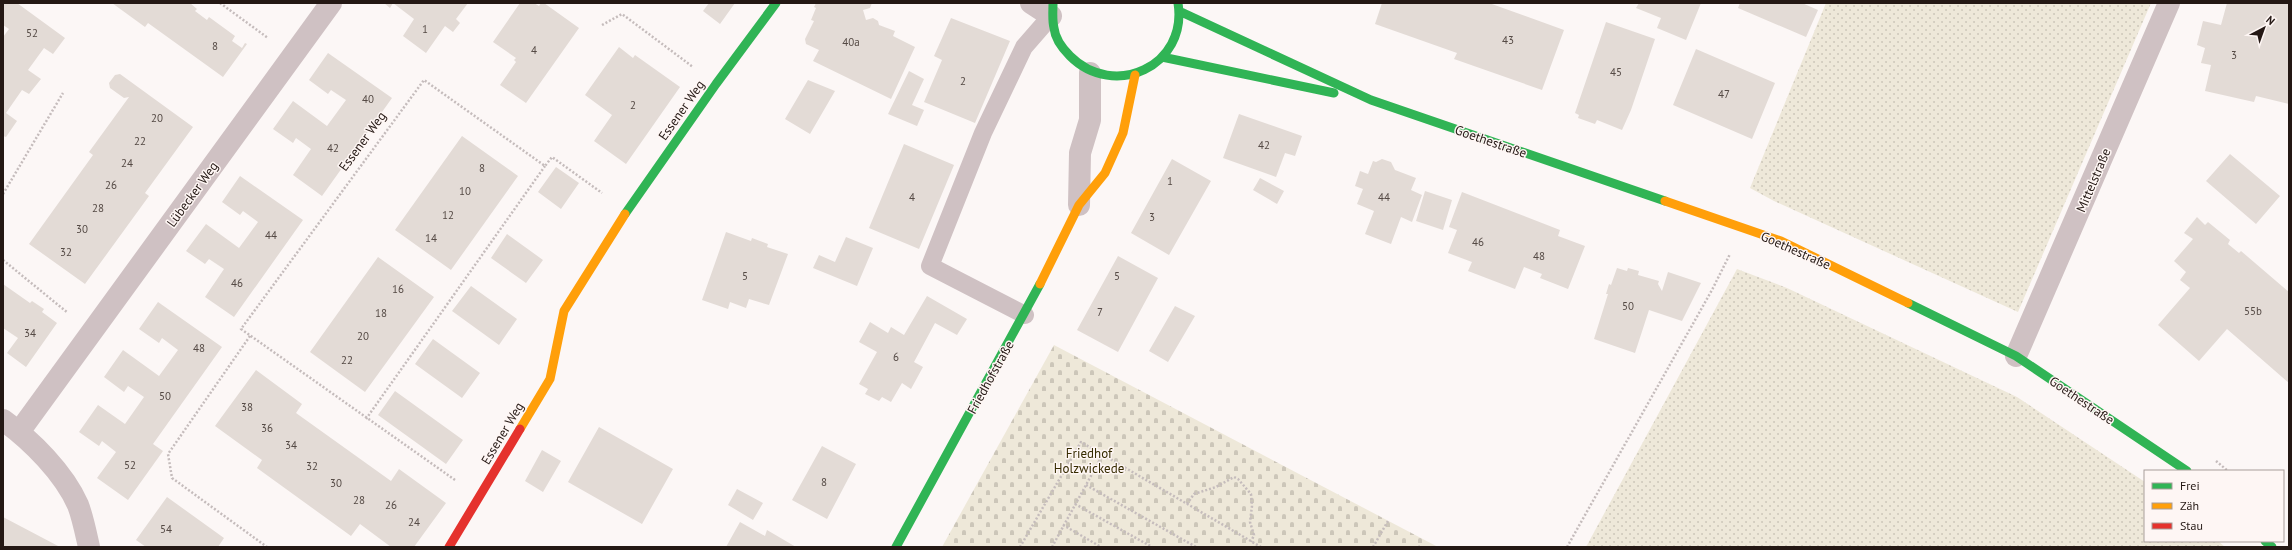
<svg xmlns="http://www.w3.org/2000/svg" width="2292" height="550" font-family="'PT Sans',sans-serif">
<style>
.green{fill:url(#green-dots)}
.cemetery{fill:url(#cemetery-stones)}
.building{fill:#e3dbd6}
.lines{fill:none;stroke-linecap:round;stroke-linejoin:round}
.path{stroke:#c5bcbc;stroke-width:2.5;stroke-dasharray:2 2;stroke-linecap:butt}
.lane{stroke:#cfc1c3;stroke-width:18}
.street{stroke:#cfc1c3;stroke-width:22}
.fast{stroke:#30b455;stroke-width:9}
.slow{stroke:#ff9f0a;stroke-width:9}
.jam{stroke:#e5322d;stroke-width:9}
.labels{text-anchor:middle;stroke-width:3;stroke-linejoin:round;paint-order:stroke}
.number-label{font-size:11px;fill:#544944}
.street-label{font-size:13px;fill:#241814;stroke:#fef6f4}
.park-label{font-size:13px;fill:#362b00;stroke:#fef6f4}
</style>
<defs>
<pattern id="green-dots" width="8" height="8" patternUnits="userSpaceOnUse"><rect width="8" height="8" fill="#eee8d9"/><path d="M2 2h.1M6 6h.1" fill="none" stroke="#ccc6b9" stroke-width="1.8" stroke-linecap="round"/></pattern>
<pattern id="cemetery-stones" width="16" height="16" patternUnits="userSpaceOnUse"><rect width="16" height="16" fill="#eee8d9"/><path d="M2 7V4a2 2 0 0 1 4 0v3zM10 15v-3a2 2 0 0 1 4 0v3z" fill="#ccc6b9"/></pattern>
</defs>
<rect width="100%" height="100%" fill="#fcf7f6"/>
<!-- green -->
<path class="green" d="M 1826,3 L 2151,3 L 2018,312 L 1774,201 L 1750,188 Z
M 1737,269 L 1787,288 L 2017,397 L 2145,482 L 2145,541 L 2218,541 L 2225,547 L 1586,547 Z"/>
<!-- cemetery -->
<path class="cemetery" d="M 1054,345 L 1438,547 L 942,547 Z"/>
<!-- building -->
<path class="building" d="M 3,3 L 17,3 L 65,38 L 53,54 L 44,48 L 28,70 L 41,79 L 29,94 L 22,90 L 6,113 L 17,121 L 6,137 L 3,136 L 3,37 L 9,29 L 3,25 Z
M 112,3 L 190,3 L 197,9 L 195,11 L 207,20 L 209,17 L 235,36 L 232,41 L 242,48 L 245,43 L 247,44 L 223,77 L 148,23 L 145,27 Z
M 384,3 L 468,3 L 456,19 L 460,23 L 453,32 L 445,26 L 426,53 L 403,36 L 414,19 L 393,3 L 390,8 Z
M 520,3 L 534,3 L 539,6 L 541,3 L 544,3 L 579,28 L 526,103 L 500,85 L 516,62 L 514,60 L 516,58 L 493,42 Z
M 709,3 L 735,3 L 720,24 L 703,11 Z
M 816,3 L 872,3 L 870,8 L 863,10 L 866,20 L 873,18 L 878,21 L 879,25 L 895,31 L 893,36 L 915,47 L 891,99 L 813,61 L 819,50 L 806,44 L 805,39 L 814,21 L 811,20 L 816,8 L 814,7 Z
M 1382,3 L 1489,3 L 1564,30 L 1542,90 L 1454,59 L 1457,53 L 1375,24 Z
M 1639,3 L 1701,3 L 1686,40 L 1657,28 L 1661,18 L 1636,8 Z
M 1740,3 L 1802,3 L 1818,10 L 1806,37 L 1738,8 Z
M 2227,3 L 2289,3 L 2289,104 L 2256,96 L 2254,102 L 2205,91 L 2211,65 L 2201,63 L 2205,48 L 2197,45 L 2203,21 L 2221,25 Z
M 951,18 L 1010,41 L 975,123 L 924,102 L 942,60 L 934,56 Z
M 1606,22 L 1655,39 L 1631,110 L 1622,130 L 1597,120 L 1595,124 L 1578,118 L 1579,115 L 1575,113 Z
M 619,47 L 633,58 L 635,55 L 680,87 L 626,164 L 594,141 L 612,115 L 585,95 Z
M 1696,49 L 1775,83 L 1752,139 L 1673,105 Z
M 328,53 L 392,98 L 322,196 L 293,175 L 311,149 L 296,138 L 293,143 L 273,129 L 293,101 L 327,126 L 346,100 L 331,90 L 328,94 L 309,80 Z
M 909,71 L 924,79 L 912,105 L 924,110 L 917,126 L 888,114 Z
M 120,74 L 193,127 L 145,193 L 149,196 L 85,284 L 29,244 L 93,155 L 89,152 L 129,97 L 124,98 L 110,88 L 109,83 L 115,75 Z
M 808,80 L 835,91 L 810,134 L 785,119 Z
M 1239,114 L 1302,136 L 1295,156 L 1285,153 L 1276,177 L 1223,158 Z
M 462,136 L 518,176 L 451,270 L 395,230 Z
M 904,144 L 954,165 L 919,249 L 869,228 Z
M 2230,154 L 2280,196 L 2256,224 L 2206,181 Z
M 1172,159 L 1211,181 L 1169,255 L 1131,233 Z
M 1382,159 L 1391,162 L 1395,170 L 1416,178 L 1411,190 L 1422,195 L 1412,222 L 1401,217 L 1391,244 L 1365,234 L 1374,211 L 1357,204 L 1363,189 L 1355,186 L 1360,171 L 1368,174 L 1373,161 L 1376,162 Z
M 556,167 L 579,183 L 561,209 L 538,192 Z
M 240,176 L 303,220 L 234,317 L 205,297 L 224,269 L 209,259 L 205,264 L 186,251 L 206,224 L 239,248 L 258,222 L 243,211 L 240,215 L 222,202 Z
M 1260,178 L 1284,191 L 1277,204 L 1253,190 Z
M 1425,191 L 1452,200 L 1443,230 L 1416,221 Z
M 1462,192 L 1560,230 L 1558,236 L 1585,246 L 1568,289 L 1540,278 L 1542,274 L 1524,267 L 1515,289 L 1468,271 L 1472,262 L 1448,253 L 1457,230 L 1449,227 Z
M 2197,217 L 2205,225 L 2208,222 L 2230,240 L 2228,244 L 2239,253 L 2241,251 L 2289,292 L 2289,383 L 2227,329 L 2199,361 L 2158,325 L 2190,288 L 2180,280 L 2186,272 L 2174,261 L 2193,239 L 2184,233 Z
M 726,232 L 751,241 L 752,238 L 768,244 L 767,247 L 788,254 L 769,305 L 749,299 L 746,308 L 730,302 L 728,309 L 702,300 Z
M 507,234 L 543,260 L 526,283 L 491,258 Z
M 846,237 L 873,248 L 857,286 L 813,268 L 819,255 L 835,262 Z
M 1118,256 L 1158,278 L 1118,352 L 1077,330 Z
M 378,257 L 434,297 L 365,392 L 310,352 Z
M 1617,268 L 1627,271 L 1628,268 L 1639,271 L 1638,275 L 1659,281 L 1658,284 L 1662,291 L 1668,272 L 1701,283 L 1682,321 L 1649,310 L 1635,353 L 1594,339 L 1608,294 L 1606,294 L 1609,284 L 1611,285 Z
M 3,284 L 30,303 L 32,301 L 44,309 L 42,312 L 57,323 L 26,367 L 7,353 L 18,338 L 3,328 Z
M 471,286 L 517,319 L 499,345 L 452,311 Z
M 927,296 L 967,319 L 957,335 L 935,323 L 914,362 L 923,367 L 911,389 L 902,383 L 891,402 L 882,397 L 879,401 L 865,394 L 868,389 L 859,384 L 877,352 L 859,342 L 870,322 L 888,333 L 891,327 L 904,335 Z
M 158,302 L 222,347 L 153,444 L 163,451 L 128,500 L 97,478 L 116,452 L 102,441 L 99,446 L 79,432 L 98,405 L 125,424 L 144,397 L 128,386 L 124,392 L 104,377 L 123,350 L 159,376 L 178,350 L 162,338 L 159,343 L 139,329 Z
M 1175,306 L 1195,316 L 1168,362 L 1149,351 Z
M 433,339 L 480,373 L 462,398 L 415,364 Z
M 256,370 L 302,404 L 296,413 L 391,481 L 399,469 L 446,503 L 414,547 L 391,547 L 360,524 L 351,536 L 257,468 L 262,460 L 215,426 Z
M 395,391 L 463,440 L 446,464 L 378,415 Z
M 599,427 L 673,469 L 642,524 L 568,482 Z
M 822,446 L 856,464 L 827,519 L 792,500 Z
M 542,450 L 561,461 L 543,492 L 525,481 Z
M 737,489 L 763,503 L 753,520 L 728,505 Z
M 167,497 L 224,538 L 218,547 L 146,547 L 136,540 Z
M 3,517 L 60,547 L 3,547 Z
M 740,522 L 765,536 L 767,530 L 796,547 L 726,547 Z"/>
<g class="lines">
<!-- path -->
<path class="path" d="M 220,3 L 268,38
M 602,25 L 622,14 L 693,67
M 3,194 L 63,93
M 3,260 L 68,313
M 250,336 L 168,454 L 172,478 L 267,547
M 366,419 L 545,166
M 2216,461 L 2228,471
M 455,480 L 241,329 L 424,80 L 545,166 L 552,157 L 602,193
M 1086,485 L 1196,547
M 1075,504 L 1152,547
M 1187,504 L 1194,494 L 1216,487 L 1234,477 L 1238,479 L 1251,494 L 1252,506 L 1250,522 L 1254,535 L 1251,542
M 1063,525 L 1101,547
M 1020,547 L 1081,442 L 1261,547
M 1052,547 L 1103,454
M 1373,547 L 1388,521
M 1419,547 L 1420,546
M 1567,547 L 1712,290 L 1730,254"/>
<!-- lane -->
<path class="lane" d="M 1025,315 L 930,266 L 983,133 L 1024,47 L 1051,16"/>
<!-- street -->
<path class="street" d="M 1031,3 L 1051,16
M 1079,205 L 1080,153 L 1090,120 L 1090,73
M 2016,356 L 2169,3
M 3,420 C 31,440 64,473 78,505 C 83,518 86,534 89,547
M 19,432 L 331,3"/>
<!-- fast -->
<path class="fast" d="M 1053,3 C 1053,11 1052,20 1054,28 C 1055,38 1063,49 1070,56 C 1114,100 1188,66 1178,3
M 1179,11 L 1371,100 L 1665,201
M 1162,57 L 1334,93
M 625,214 L 716,84 L 776,3
M 1908,303 L 2016,356 L 2187,471
M 2265,541 L 2272,547
M 896,547 L 1040,284"/>
<!-- slow -->
<path class="slow" d="M 1665,201 L 1781,241 L 1908,303
M 1040,284 L 1079,205 L 1105,173 L 1123,133 L 1135,75
M 520,429 L 550,379 L 564,311 L 625,214"/>
<!-- jam -->
<path class="jam" d="M 449,547 L 520,429"/>
</g>
<g class="labels">
<!-- number labels -->
<g class="number-label">
<text x="425" y="33">1</text>
<text x="32" y="37">52</text>
<text x="1508" y="44">43</text>
<text x="851" y="46">40a</text>
<text x="215" y="50">8</text>
<text x="534" y="54">4</text>
<text x="2234" y="59">3</text>
<text x="1616" y="76">45</text>
<text x="963" y="85">2</text>
<text x="1724" y="98">47</text>
<text x="368" y="103">40</text>
<text x="633" y="109">2</text>
<text x="157" y="122">20</text>
<text x="140" y="145">22</text>
<text x="1264" y="149">42</text>
<text x="333" y="152">42</text>
<text x="127" y="167">24</text>
<text x="482" y="172">8</text>
<text x="1170" y="185">1</text>
<text x="111" y="189">26</text>
<text x="465" y="195">10</text>
<text x="912" y="201">4</text>
<text x="1384" y="201">44</text>
<text x="98" y="212">28</text>
<text x="448" y="219">12</text>
<text x="1152" y="221">3</text>
<text x="82" y="233">30</text>
<text x="271" y="239">44</text>
<text x="431" y="242">14</text>
<text x="1478" y="246">46</text>
<text x="66" y="256">32</text>
<text x="1539" y="260">48</text>
<text x="745" y="280">5</text>
<text x="1117" y="280">5</text>
<text x="237" y="287">46</text>
<text x="398" y="293">16</text>
<text x="1628" y="310">50</text>
<text x="2253" y="315">55b</text>
<text x="1100" y="316">7</text>
<text x="381" y="317">18</text>
<text x="30" y="337">34</text>
<text x="363" y="340">20</text>
<text x="199" y="352">48</text>
<text x="896" y="361">6</text>
<text x="347" y="364">22</text>
<text x="165" y="400">50</text>
<text x="247" y="411">38</text>
<text x="267" y="432">36</text>
<text x="291" y="449">34</text>
<text x="130" y="469">52</text>
<text x="312" y="470">32</text>
<text x="824" y="486">8</text>
<text x="336" y="487">30</text>
<text x="359" y="504">28</text>
<text x="391" y="509">26</text>
<text x="414" y="526">24</text>
<text x="166" y="533">54</text>
</g>
<!-- street labels -->
<g class="street-label">
<text transform="translate(681 110) rotate(-55)" y="5">Essener Weg</text>
<text transform="translate(362 141) rotate(-54)" y="5">Essener Weg</text>
<text transform="translate(1491 141) rotate(19)" y="5">Goethestraße</text>
<text transform="translate(2093 180) rotate(-67)" y="5">Mittelstraße</text>
<text transform="translate(192 194) rotate(-54)" y="5">Lübecker Weg</text>
<text transform="translate(1796 250) rotate(24)" y="5">Goethestraße</text>
<text transform="translate(990 377) rotate(-61)" y="5">Friedhofstraße</text>
<text transform="translate(2082 400) rotate(34)" y="5">Goethestraße</text>
<text transform="translate(502 433) rotate(-59)" y="5">Essener Weg</text>
</g>
<!-- park labels -->
<g class="park-label">
<text x="1089" y="458">Friedhof<tspan x="1089" dy="15">Holzwickede</tspan></text>
</g>
</g>
<!-- border -->
<rect width="2292" height="550" fill="none" stroke="#241814" stroke-width="8"/>
<!-- legend -->
<rect x="2144" y="470" width="140" height="72" fill="#fef6f4" stroke="#a79d9a"/>
<rect x="2152" y="483" width="20" height="6" fill="#30b455" stroke="#a79d9a"/>
<text x="2180" y="490" font-size="12" fill="#241814">Frei</text>
<rect x="2152" y="503" width="20" height="6" fill="#ff9f0a" stroke="#a79d9a"/>
<text x="2180" y="510" font-size="12" fill="#241814">Zäh</text>
<rect x="2152" y="523" width="20" height="6" fill="#e5322d" stroke="#a79d9a"/>
<text x="2180" y="530" font-size="12" fill="#241814">Stau</text>
<!-- north arrow -->
<g transform="translate(2264 28) rotate(41)" stroke="#fef6f4" stroke-width="3" paint-order="stroke">
<path d="M0-3L7 15L0 10L-7 15Z" fill="#241814"/>
<text y="-6" font-size="11" font-weight="bold" text-anchor="middle" fill="#241814">N</text>
</g>
</svg>
